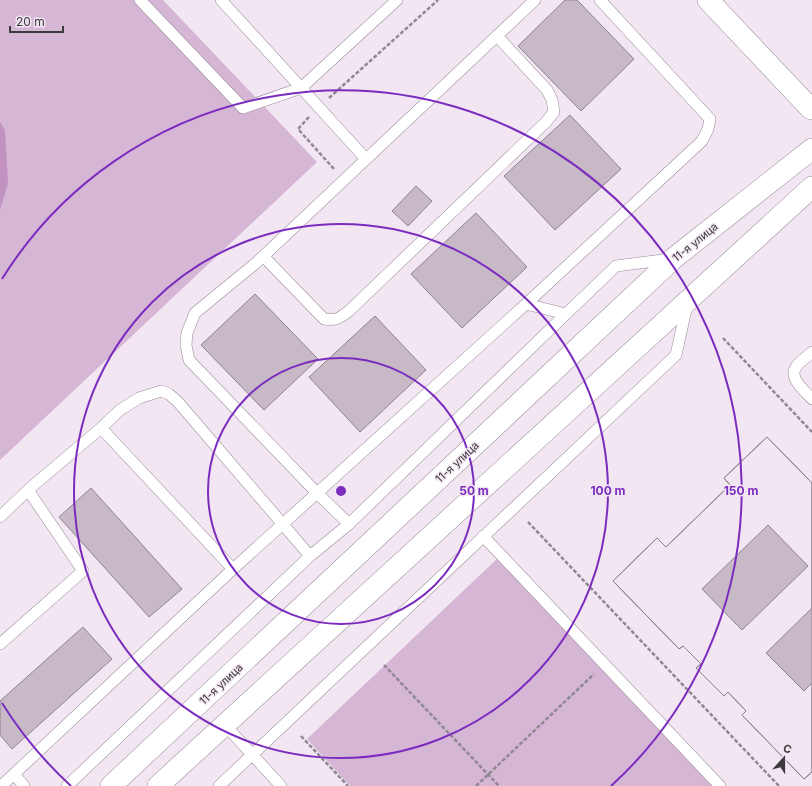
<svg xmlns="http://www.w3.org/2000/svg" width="812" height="786" font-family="Inter,sans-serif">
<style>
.green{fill:#d6b6d5}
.water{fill:#c293c1}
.building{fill:#c7bac6;stroke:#8e828e;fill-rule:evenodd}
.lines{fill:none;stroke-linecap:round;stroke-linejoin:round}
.lane-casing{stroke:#968a96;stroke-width:12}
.street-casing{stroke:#968a96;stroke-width:22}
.path{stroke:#908890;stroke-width:2.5;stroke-dasharray:4 2;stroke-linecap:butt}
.lane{stroke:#fff;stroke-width:11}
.street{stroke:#fff;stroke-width:21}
.ring{fill:none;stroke:#7b2cbf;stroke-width:2}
.labels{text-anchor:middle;stroke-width:3;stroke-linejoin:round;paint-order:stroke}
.street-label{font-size:11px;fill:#3e393e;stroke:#f2e6f2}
.centre{fill:#7b2cbf;stroke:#f2e6f2;stroke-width:2}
.ring-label{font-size:12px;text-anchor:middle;font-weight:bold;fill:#7b2cbf;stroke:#f2e6f2;stroke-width:3;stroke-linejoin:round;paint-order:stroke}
</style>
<rect width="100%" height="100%" fill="#f2e6f2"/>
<!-- green -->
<path class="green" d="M 0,0 L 163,0 L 317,162 L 0,460 Z
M 500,556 L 720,786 L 350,786 L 307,739 Z"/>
<!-- water -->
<path class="water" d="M 0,122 L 5,130 L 8,183 L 0,210 Z"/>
<!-- building -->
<path class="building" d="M 565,0 L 577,0 L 634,59 L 581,111 L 518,46 Z
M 570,115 L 621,169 L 555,230 L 504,176 Z
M 416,186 L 432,201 L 408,226 L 392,211 Z
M 476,213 L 527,267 L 462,328 L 411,274 Z
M 255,294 L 318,359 L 264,410 L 201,345 Z
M 375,316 L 426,370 L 360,432 L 309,377 Z
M 767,437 L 812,483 L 812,608 L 766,653 L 804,691 L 812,683 L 812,772 L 804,779 L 742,715 L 746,711 L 728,692 L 724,696 L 696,668 L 701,664 L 683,646 L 679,649 L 613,581 L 657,538 L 666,547 L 730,485 L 724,478 ZM 768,525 L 808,566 L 742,630 L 702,589 Z
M 767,437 L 812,483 L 812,772 L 804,779 L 742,715 L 746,711 L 728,692 L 724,696 L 696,668 L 701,664 L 683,646 L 679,649 L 613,581 L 657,538 L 666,547 L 730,485 L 724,478 Z
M 91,488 L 182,589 L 149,617 L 59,517 Z
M 83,627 L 112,659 L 12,749 L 0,735 L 0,701 Z"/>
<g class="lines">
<!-- lane casing -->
<g class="lane-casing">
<path id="lane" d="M 140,0 L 243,108 L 301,88 L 397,0
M 221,0 L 366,159
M 263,256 L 324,319 C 337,321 339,318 349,311 L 546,122 L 554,112 L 552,100 L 547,90 L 497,36
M 526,304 L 702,141 L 708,129 L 710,119 L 600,0
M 812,352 C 807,357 799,362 796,367 C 788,378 805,391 812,399
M 101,428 L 120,410 L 139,398 L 161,391 L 169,394 L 178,402 L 310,556
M 0,517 L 28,490
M 349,524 L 317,493 L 189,360 L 186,345 L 187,333 L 195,313 L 256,263 L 535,0
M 483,536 L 720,786
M 233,569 L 526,304 L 566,314
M 0,644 L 83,571 L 28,490 L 101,428 L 233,569 L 14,774 L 24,786
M 225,725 L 281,786
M 1,786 L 14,774
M 67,786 L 310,556 L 349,524 L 566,314 L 616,266 L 670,259
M 219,786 L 676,355 L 687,305"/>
</g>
<!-- street casing -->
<g class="street-casing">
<path id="street" d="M 708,0 L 810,108 L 812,109
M 111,786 L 674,258 L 812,149
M 158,786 L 812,187"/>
</g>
<!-- path -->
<path class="path" d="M 329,98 L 438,0
M 309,117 L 298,129 L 334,169
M 723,338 L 812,432
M 528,522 L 779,786
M 384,665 L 499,786
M 301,736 L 348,786
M 476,786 L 594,674"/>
<!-- lane -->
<use href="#lane" class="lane"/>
<!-- street -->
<use href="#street" class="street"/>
</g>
<!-- distance rings -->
<g class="ring">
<circle cx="341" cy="491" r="133"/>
<circle cx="341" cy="491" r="267"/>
<path d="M71 786A400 400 0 0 1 2 703M2 279A400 400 0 1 1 611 786"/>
</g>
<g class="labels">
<!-- street labels -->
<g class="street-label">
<text transform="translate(695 242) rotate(-39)" y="4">11-я улица</text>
<text transform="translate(457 462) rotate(-43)" y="4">11-я улица</text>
<text transform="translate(221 684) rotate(-43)" y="4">11-я улица</text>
</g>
</g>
<circle cx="341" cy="491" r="6" class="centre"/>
<g class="ring-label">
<text x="474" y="495">50 m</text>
<text x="608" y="495">100 m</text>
<text x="741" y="495">150 m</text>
</g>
<!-- north arrow -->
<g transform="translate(784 758) rotate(21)" stroke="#f2e6f2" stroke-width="3" paint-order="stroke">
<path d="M0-3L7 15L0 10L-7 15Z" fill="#3e393e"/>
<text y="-6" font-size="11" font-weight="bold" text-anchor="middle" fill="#3e393e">С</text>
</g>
<!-- scale -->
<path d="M10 26v6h53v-6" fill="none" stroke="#3e393e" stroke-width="2"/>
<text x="16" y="26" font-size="12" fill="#3e393e" stroke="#f2e6f2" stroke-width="3" paint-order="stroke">20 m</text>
</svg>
